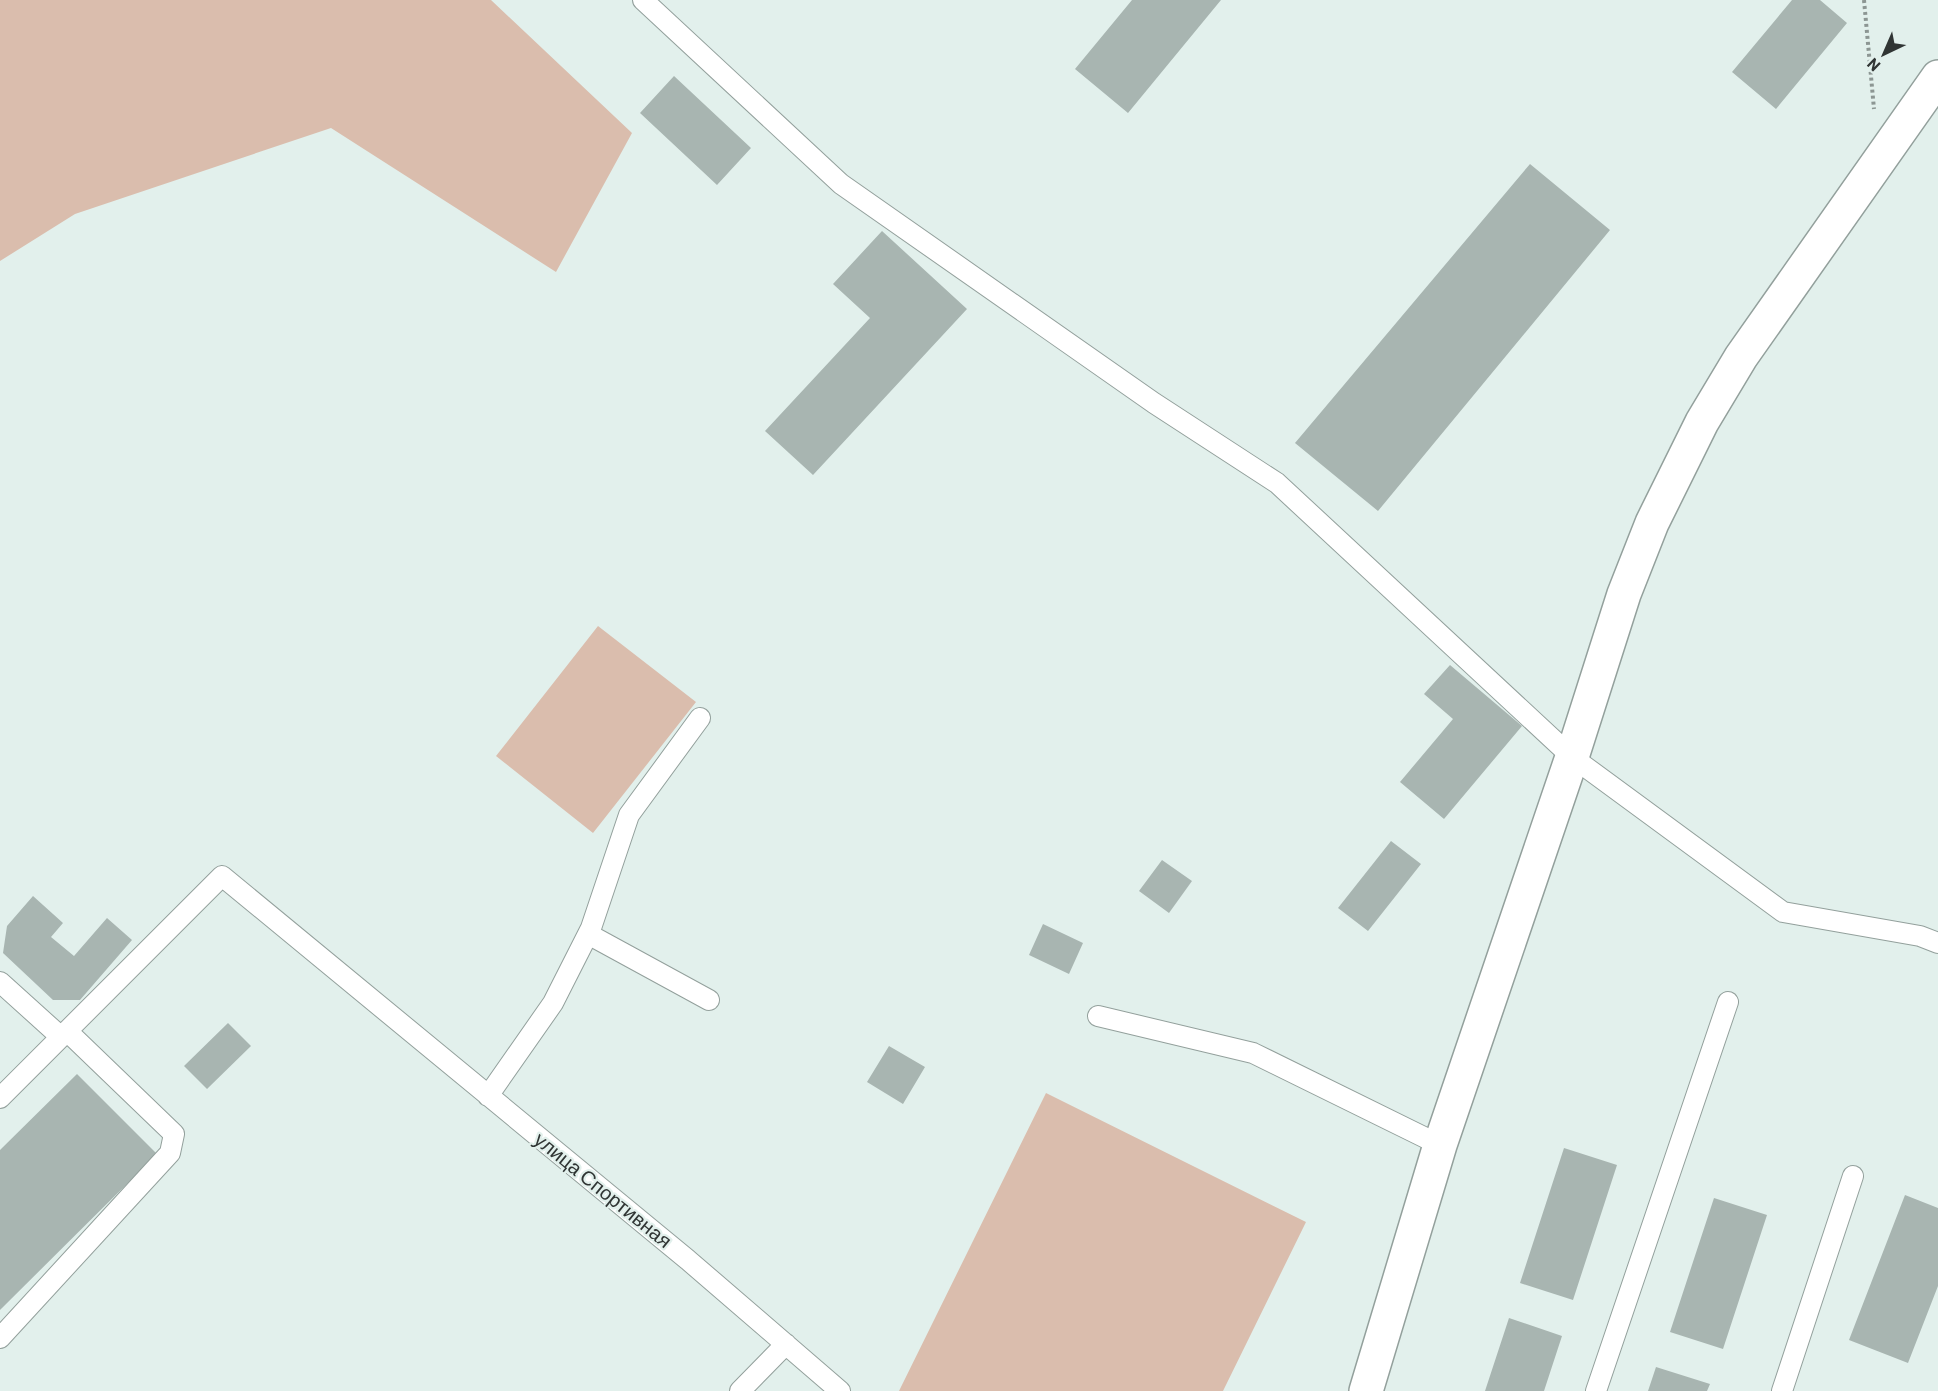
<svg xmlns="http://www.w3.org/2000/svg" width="1938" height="1391" font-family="Barlow,sans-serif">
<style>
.green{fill:#dabdad}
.building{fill:#a8b5b1}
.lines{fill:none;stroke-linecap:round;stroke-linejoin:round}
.service-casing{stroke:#93a09c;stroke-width:22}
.tertiary-casing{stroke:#93a09c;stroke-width:36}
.path{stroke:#8c9693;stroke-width:4;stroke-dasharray:3 3;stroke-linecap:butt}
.service{stroke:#fff;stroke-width:20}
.tertiary{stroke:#fff;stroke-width:33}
.labels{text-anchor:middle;stroke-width:4.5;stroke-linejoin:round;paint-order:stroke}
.street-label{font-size:20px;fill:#303534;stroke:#e2f0ec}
</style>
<rect width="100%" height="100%" fill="#e2f0ec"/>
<!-- green -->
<path class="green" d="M 0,0 L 491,0 L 632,133 L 556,272 L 331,128 L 75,214 L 0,261 Z
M 598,626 L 696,702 L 593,833 L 496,756 Z
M 1046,1093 L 1306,1222 L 1223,1391 L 899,1391 Z"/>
<!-- building -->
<path class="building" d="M 1132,0 L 1221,0 L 1128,113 L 1075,69 Z
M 1792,0 L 1820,0 L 1847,23 L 1776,109 L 1732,72 Z
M 674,76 L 751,148 L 717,185 L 640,113 Z
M 1530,164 L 1610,230 L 1378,511 L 1295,443 Z
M 882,231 L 967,309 L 813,475 L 765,431 L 870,318 L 833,284 Z
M 1450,665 L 1522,726 L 1444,819 L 1400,782 L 1453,719 L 1424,694 Z
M 1391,841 L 1421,864 L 1368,931 L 1338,908 Z
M 1162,860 L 1192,881 L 1169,913 L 1139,891 Z
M 33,896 L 63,923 L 51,937 L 74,956 L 107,918 L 132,940 L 80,1000 L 53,1000 L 3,953 L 7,926 Z
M 1043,924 L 1083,943 L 1069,974 L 1029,955 Z
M 228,1023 L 251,1046 L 207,1089 L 184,1066 Z
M 889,1046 L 925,1067 L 903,1104 L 867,1082 Z
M 77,1074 L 157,1154 L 0,1310 L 0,1150 Z
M 1564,1148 L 1617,1165 L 1573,1300 L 1520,1283 Z
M 1905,1195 L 1938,1208 L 1938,1286 L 1908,1363 L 1849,1340 Z
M 1714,1198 L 1767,1215 L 1723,1349 L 1670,1332 Z
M 1509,1318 L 1562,1336 L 1544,1391 L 1485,1391 Z
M 1656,1367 L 1710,1384 L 1707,1391 L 1648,1391 Z"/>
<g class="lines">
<!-- service casing -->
<g class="service-casing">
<path id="service" d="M 643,0 L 841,184 L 1154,403 L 1277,483 L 1572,757 L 1783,912 L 1920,936 L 1938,943
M 588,934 L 709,1000
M 0,982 L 61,1037
M 1098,1016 L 1253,1053 L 1440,1145
M 488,1096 L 553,1003 L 591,928 L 629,815 L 700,718
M 0,1098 L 222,876 L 688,1260 L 840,1391
M 0,1338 L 170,1153 L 174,1134 L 67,1031
M 740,1391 L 786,1344
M 1596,1391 L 1728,1002
M 1782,1391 L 1853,1176"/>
</g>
<!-- tertiary casing -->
<g class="tertiary-casing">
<path id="tertiary" d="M 1366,1391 L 1440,1145 L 1572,757 L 1624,594 L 1652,523 L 1702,422 L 1741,357 L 1938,77"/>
</g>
<!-- path -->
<path class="path" d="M 1864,0 L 1874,109"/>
<!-- service -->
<use href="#service" class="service"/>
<!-- tertiary -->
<use href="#tertiary" class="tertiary"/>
</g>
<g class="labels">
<!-- street labels -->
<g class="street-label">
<text transform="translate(603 1190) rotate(39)" y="7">улица Спортивная</text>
</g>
</g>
<!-- north arrow -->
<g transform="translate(1884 54) rotate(224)" stroke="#e2f0ec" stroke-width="4.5" paint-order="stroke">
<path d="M0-4.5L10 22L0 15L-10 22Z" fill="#303534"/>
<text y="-9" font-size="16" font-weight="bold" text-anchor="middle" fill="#303534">N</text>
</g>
</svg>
